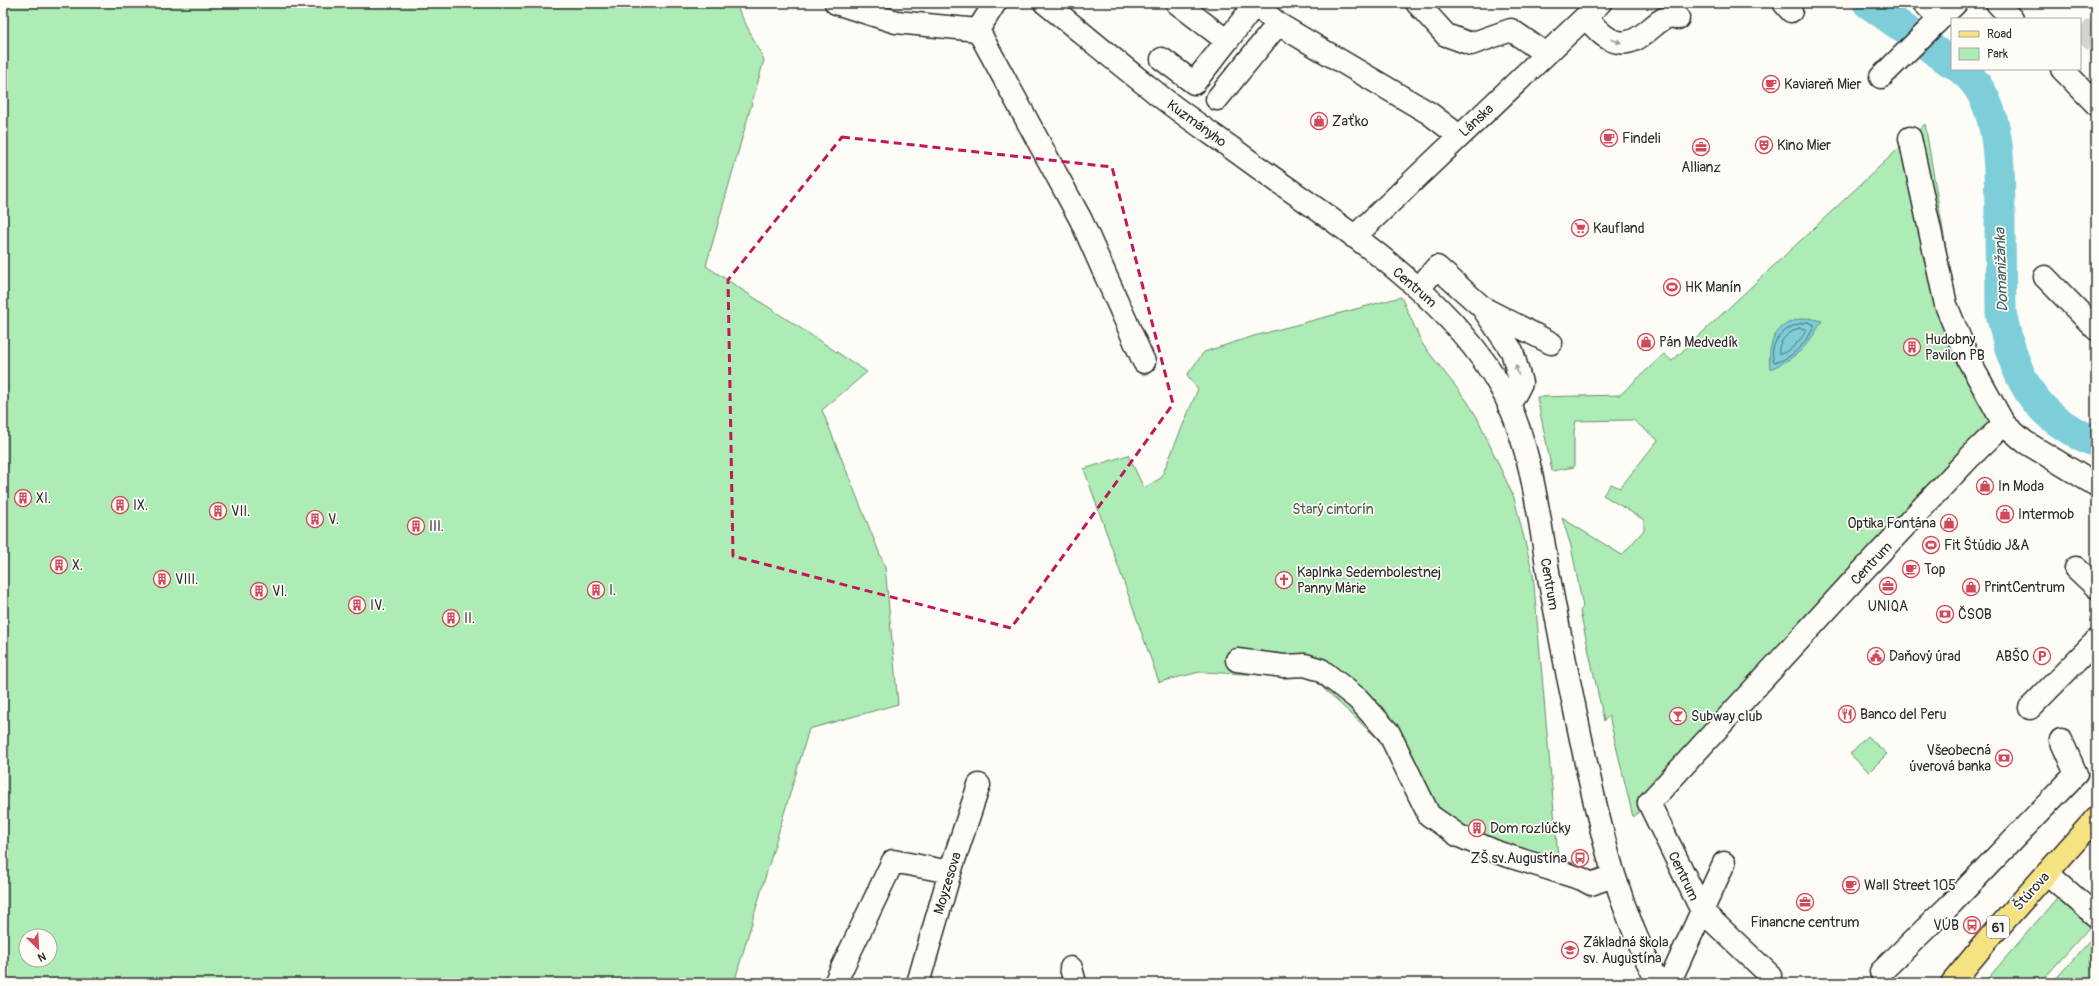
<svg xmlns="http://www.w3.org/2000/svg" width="2099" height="986" font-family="Pangolin,sans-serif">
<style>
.green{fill:#adecb4;stroke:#6c8c70;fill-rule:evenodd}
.water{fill:#7eced9;stroke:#5d8d93}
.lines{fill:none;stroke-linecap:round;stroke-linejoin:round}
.shore{stroke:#4c6c71;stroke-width:1}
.river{stroke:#7eced9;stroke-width:31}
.minor-tunnel{stroke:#d3d2ce;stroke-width:22;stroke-dasharray:22 11;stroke-linecap:butt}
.minor-casing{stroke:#2b2b2b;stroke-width:25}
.major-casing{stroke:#2b2b2b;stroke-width:25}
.minor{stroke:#fdfcf7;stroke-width:22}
.major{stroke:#f5e382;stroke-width:22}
.oneway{fill:#9e9e9b}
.marked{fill:none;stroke:#c2185b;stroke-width:3;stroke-dasharray:8 5;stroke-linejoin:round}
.labels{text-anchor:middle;stroke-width:3.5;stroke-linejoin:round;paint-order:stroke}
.shield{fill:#fdfcf7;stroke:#6a6a68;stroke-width:1}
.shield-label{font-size:13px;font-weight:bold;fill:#2b2b2b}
.poi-label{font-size:14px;fill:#2b2b2b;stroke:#fdfcf7;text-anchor:start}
.street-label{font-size:14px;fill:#2b2b2b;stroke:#fdfcf7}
.park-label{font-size:14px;fill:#4c5b4d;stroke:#fdfcf7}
.water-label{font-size:15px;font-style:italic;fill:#445c5f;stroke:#fdfcf7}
</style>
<rect width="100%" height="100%" fill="#fdfcf7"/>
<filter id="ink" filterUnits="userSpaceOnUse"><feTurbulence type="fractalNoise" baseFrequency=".025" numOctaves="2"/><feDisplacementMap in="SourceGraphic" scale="8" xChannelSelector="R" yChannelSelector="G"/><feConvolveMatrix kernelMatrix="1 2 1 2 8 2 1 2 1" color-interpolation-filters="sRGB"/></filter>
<g filter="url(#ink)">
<!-- green -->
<path class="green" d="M 3,3 L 735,3 L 764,60 L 706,266 L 867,372 L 822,410 L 885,567 L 898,704 L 809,729 L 734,983 L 3,983 ZM 26,936 L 50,936 L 50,960 L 26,960 Z
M 1925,124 L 1955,301 L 1983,362 L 2008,407 L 1970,457 L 1649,803 L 1633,817 L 1609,716 L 1604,721 L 1580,611 L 1583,607 L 1571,546 L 1562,518 L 1622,555 L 1644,530 L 1644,520 L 1603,495 L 1611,484 L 1620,488 L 1658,440 L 1633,420 L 1576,421 L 1574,431 L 1574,467 L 1552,471 L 1537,397 L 1620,395 L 1664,354 L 1672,361 Z
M 1401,297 L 1423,345 L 1467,401 L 1477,417 L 1514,498 L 1533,574 L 1558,857 L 1545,861 L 1492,841 L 1421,804 L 1377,738 L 1311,677 L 1200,672 L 1159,682 L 1084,469 L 1128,455 L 1144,488 L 1161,478 L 1198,389 L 1187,375 L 1204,352 L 1254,336 Z
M 1867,736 L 1887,754 L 1869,772 L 1850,754 Z
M 2062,892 L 2094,922 L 2040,983 L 1984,983 Z
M 2096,934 L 2096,983 L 2052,983 Z"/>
<!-- water -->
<path class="water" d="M 1809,318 L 1822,321 C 1807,347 1798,357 1770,369 C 1767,340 1777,320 1809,318 Z"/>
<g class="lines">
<!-- shore -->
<path class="shore" d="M 1808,322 L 1815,325 C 1808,340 1791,361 1774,362 C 1767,340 1788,324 1808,322 Z
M 1799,328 L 1806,329 C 1804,338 1788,354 1779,354 C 1777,341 1788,333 1799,328 Z"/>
<!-- river -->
<path class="river" d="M 1868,3 L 1952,63
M 1961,69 C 2004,101 1999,173 2000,221 C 2000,252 2001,282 2001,313 C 2015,377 2032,417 2096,442"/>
<!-- minor-tunnel -->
<path class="minor-tunnel" d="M 2080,42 L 2096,27"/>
<!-- minor casing -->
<g class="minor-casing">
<path id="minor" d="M 836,3 L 896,22 L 978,30 L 995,3
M 1045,3 C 1080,31 1114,60 1150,88 C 1181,114 1216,136 1248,160 C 1336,224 1447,292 1501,388 C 1532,444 1539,520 1550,583 C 1561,643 1573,703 1586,763 C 1603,841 1620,911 1658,983
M 1177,3 L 1227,41 L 1255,4 L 1278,24 L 1429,113 L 1459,136
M 1417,3 L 1446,35 L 1471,44 L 1511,30 L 1546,54
M 1784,3 L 1791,11
M 1924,3 L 1940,19
M 1997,3 L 2012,19
M 1586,18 C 1594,26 1602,37 1614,41 C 1643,51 1658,8 1678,18
M 978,30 L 1081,220 L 1144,362
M 1162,59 L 1194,83 L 1227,41
M 2062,69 L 2096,104
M 1881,77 L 1956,3
M 1217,99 L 1278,24
M 1910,138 L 1946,305 L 1969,361 L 2004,424 L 2025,442 L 2096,485
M 1354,237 L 1600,3
M 2045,277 L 2096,329
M 1419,288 L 1437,267 L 1482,307 L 1512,351 L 1521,383 L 1509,406
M 1485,309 L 1551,343
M 2076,568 L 2096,587
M 1237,660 L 1284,666 L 1305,665 L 1321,670 L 1358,699 L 1389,733 L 1429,815 L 1459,836 L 1499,853 L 1582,879 L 1591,884 L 1613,876
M 2030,708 L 2096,641
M 2047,873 L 2096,916
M 1071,968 L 1075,983
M 1881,972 L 1952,903 L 2076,774 L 2061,740
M 1770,975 L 1702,911 L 1649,803 L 1855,579 L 1970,457 L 2004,424
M 835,983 L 893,861 L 950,872
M 918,983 L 950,872 L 979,785
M 1669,983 L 1724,863"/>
</g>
<!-- major casing -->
<g class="major-casing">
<path id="major" d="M 1952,983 L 1990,937 L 2096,818"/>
</g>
<!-- minor -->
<use href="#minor" class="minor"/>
<!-- major -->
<use href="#major" class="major"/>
</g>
<!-- one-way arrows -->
<defs><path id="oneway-solid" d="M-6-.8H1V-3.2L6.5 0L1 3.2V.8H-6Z"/></defs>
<g class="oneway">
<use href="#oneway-solid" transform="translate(1616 41) rotate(18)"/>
<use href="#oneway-solid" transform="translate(1517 370) rotate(-106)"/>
</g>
</g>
<!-- marked area -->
<path class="marked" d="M 842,137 L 1112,167 L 1173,404 L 1011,628 L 733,556 L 728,280 Z"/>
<!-- icons -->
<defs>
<g id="cafe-ring" transform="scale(0.9)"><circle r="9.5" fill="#fdfcf7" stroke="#d1495b" stroke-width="1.5"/><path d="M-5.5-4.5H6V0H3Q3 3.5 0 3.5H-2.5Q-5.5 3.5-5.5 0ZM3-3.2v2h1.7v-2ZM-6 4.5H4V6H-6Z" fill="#d1495b"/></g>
<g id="shop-ring" transform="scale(0.9)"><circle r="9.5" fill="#fdfcf7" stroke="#d1495b" stroke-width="1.5"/><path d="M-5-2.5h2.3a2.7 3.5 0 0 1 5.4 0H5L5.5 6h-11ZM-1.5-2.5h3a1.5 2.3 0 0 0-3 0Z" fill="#d1495b"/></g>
<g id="theatre-ring" transform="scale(0.9)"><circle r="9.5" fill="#fdfcf7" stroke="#d1495b" stroke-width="1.5"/><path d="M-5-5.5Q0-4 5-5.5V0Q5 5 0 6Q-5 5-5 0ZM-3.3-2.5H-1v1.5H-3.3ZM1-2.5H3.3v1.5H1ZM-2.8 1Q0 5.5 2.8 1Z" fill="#d1495b"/></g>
<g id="office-ring" transform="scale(0.9)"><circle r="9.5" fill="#fdfcf7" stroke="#d1495b" stroke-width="1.5"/><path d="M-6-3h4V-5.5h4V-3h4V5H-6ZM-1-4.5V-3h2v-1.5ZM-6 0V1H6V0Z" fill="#d1495b"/></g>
<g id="supermarket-ring" transform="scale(0.9)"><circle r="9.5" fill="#fdfcf7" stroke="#d1495b" stroke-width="1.5"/><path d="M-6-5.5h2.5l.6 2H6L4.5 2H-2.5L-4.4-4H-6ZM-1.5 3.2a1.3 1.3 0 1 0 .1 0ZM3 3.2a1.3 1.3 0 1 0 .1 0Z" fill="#d1495b"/></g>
<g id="stadium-ring" transform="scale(0.9)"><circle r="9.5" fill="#fdfcf7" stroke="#d1495b" stroke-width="1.5"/><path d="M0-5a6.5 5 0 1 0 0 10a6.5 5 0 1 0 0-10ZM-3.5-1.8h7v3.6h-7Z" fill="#d1495b"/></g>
<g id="building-ring" transform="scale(0.9)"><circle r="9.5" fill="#fdfcf7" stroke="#d1495b" stroke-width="1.5"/><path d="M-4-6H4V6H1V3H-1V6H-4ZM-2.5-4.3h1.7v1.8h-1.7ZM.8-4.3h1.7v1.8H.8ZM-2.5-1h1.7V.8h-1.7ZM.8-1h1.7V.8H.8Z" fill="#d1495b"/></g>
<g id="church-ring" transform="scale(0.9)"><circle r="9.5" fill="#fdfcf7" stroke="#d1495b" stroke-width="1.5"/><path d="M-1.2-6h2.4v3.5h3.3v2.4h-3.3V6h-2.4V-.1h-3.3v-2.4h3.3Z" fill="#d1495b"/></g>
<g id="bank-ring" transform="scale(0.9)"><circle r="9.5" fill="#fdfcf7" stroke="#d1495b" stroke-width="1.5"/><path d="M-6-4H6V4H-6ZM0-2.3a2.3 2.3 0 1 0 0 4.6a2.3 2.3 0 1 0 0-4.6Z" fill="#d1495b"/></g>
<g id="civic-ring" transform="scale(0.9)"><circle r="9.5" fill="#fdfcf7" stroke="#d1495b" stroke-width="1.5"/><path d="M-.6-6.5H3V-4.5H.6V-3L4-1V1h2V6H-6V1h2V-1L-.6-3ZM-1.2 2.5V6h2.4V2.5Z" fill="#d1495b"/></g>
<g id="parking-ring" transform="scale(0.9)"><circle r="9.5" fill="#fdfcf7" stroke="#d1495b" stroke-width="1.5"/><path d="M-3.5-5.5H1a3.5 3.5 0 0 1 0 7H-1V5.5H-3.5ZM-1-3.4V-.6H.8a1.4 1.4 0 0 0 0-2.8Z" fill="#d1495b"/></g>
<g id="restaurant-ring" transform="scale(0.9)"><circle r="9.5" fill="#fdfcf7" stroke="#d1495b" stroke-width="1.5"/><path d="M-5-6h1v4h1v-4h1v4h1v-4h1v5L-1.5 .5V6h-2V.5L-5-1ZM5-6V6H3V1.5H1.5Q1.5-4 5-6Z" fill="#d1495b"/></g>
<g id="bar-ring" transform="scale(0.9)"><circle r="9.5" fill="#fdfcf7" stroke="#d1495b" stroke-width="1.5"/><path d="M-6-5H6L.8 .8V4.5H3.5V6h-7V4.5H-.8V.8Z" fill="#d1495b"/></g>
<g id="bus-ring" transform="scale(0.9)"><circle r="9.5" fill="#fdfcf7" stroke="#d1495b" stroke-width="1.5"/><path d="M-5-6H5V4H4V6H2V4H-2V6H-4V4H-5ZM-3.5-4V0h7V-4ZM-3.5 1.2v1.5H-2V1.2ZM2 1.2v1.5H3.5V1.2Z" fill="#d1495b"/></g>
<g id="school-ring" transform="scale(0.9)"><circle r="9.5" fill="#fdfcf7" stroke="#d1495b" stroke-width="1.5"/><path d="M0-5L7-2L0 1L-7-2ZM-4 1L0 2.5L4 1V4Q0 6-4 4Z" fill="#d1495b"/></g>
</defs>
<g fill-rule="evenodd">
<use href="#cafe-ring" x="1771" y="84"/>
<use href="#shop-ring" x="1319" y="121"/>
<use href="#cafe-ring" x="1609" y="138"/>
<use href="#theatre-ring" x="1764" y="145"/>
<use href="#office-ring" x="1701" y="147"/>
<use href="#supermarket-ring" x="1580" y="228"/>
<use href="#stadium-ring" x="1672" y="287"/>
<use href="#shop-ring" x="1646" y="342"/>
<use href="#building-ring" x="1912" y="347"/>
<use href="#shop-ring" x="1985" y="486"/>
<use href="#building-ring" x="23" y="498"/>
<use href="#building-ring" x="120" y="505"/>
<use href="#building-ring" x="218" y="511"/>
<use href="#shop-ring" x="2005" y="514"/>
<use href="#building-ring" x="315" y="519"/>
<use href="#shop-ring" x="1949" y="523"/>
<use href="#building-ring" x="416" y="526"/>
<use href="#stadium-ring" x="1931" y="545"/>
<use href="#building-ring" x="59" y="565"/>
<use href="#cafe-ring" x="1911" y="569"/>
<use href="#building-ring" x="162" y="579"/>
<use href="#church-ring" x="1284" y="580"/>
<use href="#office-ring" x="1888" y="586"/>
<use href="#shop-ring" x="1971" y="587"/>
<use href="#building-ring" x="596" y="590"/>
<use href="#building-ring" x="259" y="591"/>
<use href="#building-ring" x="357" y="605"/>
<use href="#bank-ring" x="1945" y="614"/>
<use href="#building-ring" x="451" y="618"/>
<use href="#civic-ring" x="1876" y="656"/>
<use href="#parking-ring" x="2042" y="656"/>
<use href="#restaurant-ring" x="1847" y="714"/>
<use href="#bar-ring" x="1678" y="716"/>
<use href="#bank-ring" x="2004" y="758"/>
<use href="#building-ring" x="1477" y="828"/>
<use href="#bus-ring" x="1580" y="858"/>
<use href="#cafe-ring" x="1851" y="885"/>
<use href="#office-ring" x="1805" y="902"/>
<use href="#bus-ring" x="1972" y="925"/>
<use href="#school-ring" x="1570" y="950"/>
</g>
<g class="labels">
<!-- shield labels -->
<rect class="shield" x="1987" y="916" width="22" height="22" rx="3"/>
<g class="shield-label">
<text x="1998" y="932">61</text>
</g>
<!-- poi labels -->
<g class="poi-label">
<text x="1784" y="89">Kaviareň Mier</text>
<text x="1332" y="126">Zaťko</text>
<text x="1622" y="143">Findeli</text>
<text x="1777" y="150">Kino Mier</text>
<text x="1701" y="172" text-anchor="middle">Allianz</text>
<text x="1593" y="233">Kaufland</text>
<text x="1685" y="292">HK Manín</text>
<text x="1925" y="344">Hudobny<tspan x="1925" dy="16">Pavilon PB</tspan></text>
<text x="1659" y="347">Pán Medvedík</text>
<text x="1998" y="491">In Moda</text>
<text x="36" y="503">XI.</text>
<text x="133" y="510">IX.</text>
<text x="231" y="516">VII.</text>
<text x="2018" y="519">Intermob</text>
<text x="328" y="524">V.</text>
<text x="1936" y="528" text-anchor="end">Optika Fontána</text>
<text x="429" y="531">III.</text>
<text x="1944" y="550">Fit Štúdio J&amp;A</text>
<text x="72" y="570">X.</text>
<text x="1924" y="574">Top</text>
<text x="1297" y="577">Kaplnka Sedembolestnej<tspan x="1297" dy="16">Panny Márie</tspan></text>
<text x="175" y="584">VIII.</text>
<text x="1984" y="592">PrintCentrum</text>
<text x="609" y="595">I.</text>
<text x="272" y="596">VI.</text>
<text x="370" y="610">IV.</text>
<text x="1888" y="611" text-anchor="middle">UNIQA</text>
<text x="1958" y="619">ČSOB</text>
<text x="464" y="623">II.</text>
<text x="1889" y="661">Daňový úrad</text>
<text x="2029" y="661" text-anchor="end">ABŠO</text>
<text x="1860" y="719">Banco del Peru</text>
<text x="1691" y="721">Subway club</text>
<text x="1991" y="755" text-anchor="end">Všeobecná<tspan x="1991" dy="16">úverová banka</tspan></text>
<text x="1490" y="833">Dom rozlúčky</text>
<text x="1567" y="863" text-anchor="end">ZŠ sv.Augustína</text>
<text x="1864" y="890">Wall Street 105</text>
<text x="1805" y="927" text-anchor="middle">Financne centrum</text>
<text x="1959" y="930" text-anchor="end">VÚB</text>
<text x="1583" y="947">Základná škola<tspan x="1583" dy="16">sv. Augustína</tspan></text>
</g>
<!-- street labels -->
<g class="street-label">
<text transform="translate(1476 120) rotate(-43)" y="5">Lánska</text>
<text transform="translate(1197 123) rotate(36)" y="5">Kuzmányho</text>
<text transform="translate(1415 287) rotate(41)" y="5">Centrum</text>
<text transform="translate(1871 563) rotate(-47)" y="5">Centrum</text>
<text transform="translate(1550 584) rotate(80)" y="5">Centrum</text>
<text transform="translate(1684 876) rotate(64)" y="5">Centrum</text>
<text transform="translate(947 883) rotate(-73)" y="5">Moyzesova</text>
<text transform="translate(2031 891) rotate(-48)" y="5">Štúrova</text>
</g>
<!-- park labels -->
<g class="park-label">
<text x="1333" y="514">Starý cintorín</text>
</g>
<!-- water labels -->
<g class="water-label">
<text transform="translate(2001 270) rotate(-92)" y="5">Domanižanka</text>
</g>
</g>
<!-- margin -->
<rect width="2099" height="986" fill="none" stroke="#fdfcf7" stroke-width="16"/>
<rect x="8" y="8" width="2083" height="970" fill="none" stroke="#2b2b2b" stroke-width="1.5" filter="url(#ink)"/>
<!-- legend -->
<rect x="1951" y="18" width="130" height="52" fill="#fdfcf7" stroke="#a9a8a5"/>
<rect x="1959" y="31" width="20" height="6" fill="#f5e382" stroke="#a9a8a5"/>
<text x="1987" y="38" font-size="12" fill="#2b2b2b">Road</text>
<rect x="1959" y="48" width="20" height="12" fill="#adecb4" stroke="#a9a8a5"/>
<text x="1987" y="58" font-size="12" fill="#2b2b2b">Park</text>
<!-- north arrow -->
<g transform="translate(38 948) rotate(156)"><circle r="19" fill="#fdfcf7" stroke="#a9a8a5"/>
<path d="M0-3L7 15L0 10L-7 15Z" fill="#d1495b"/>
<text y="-6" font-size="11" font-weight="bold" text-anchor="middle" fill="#2b2b2b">N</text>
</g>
</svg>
